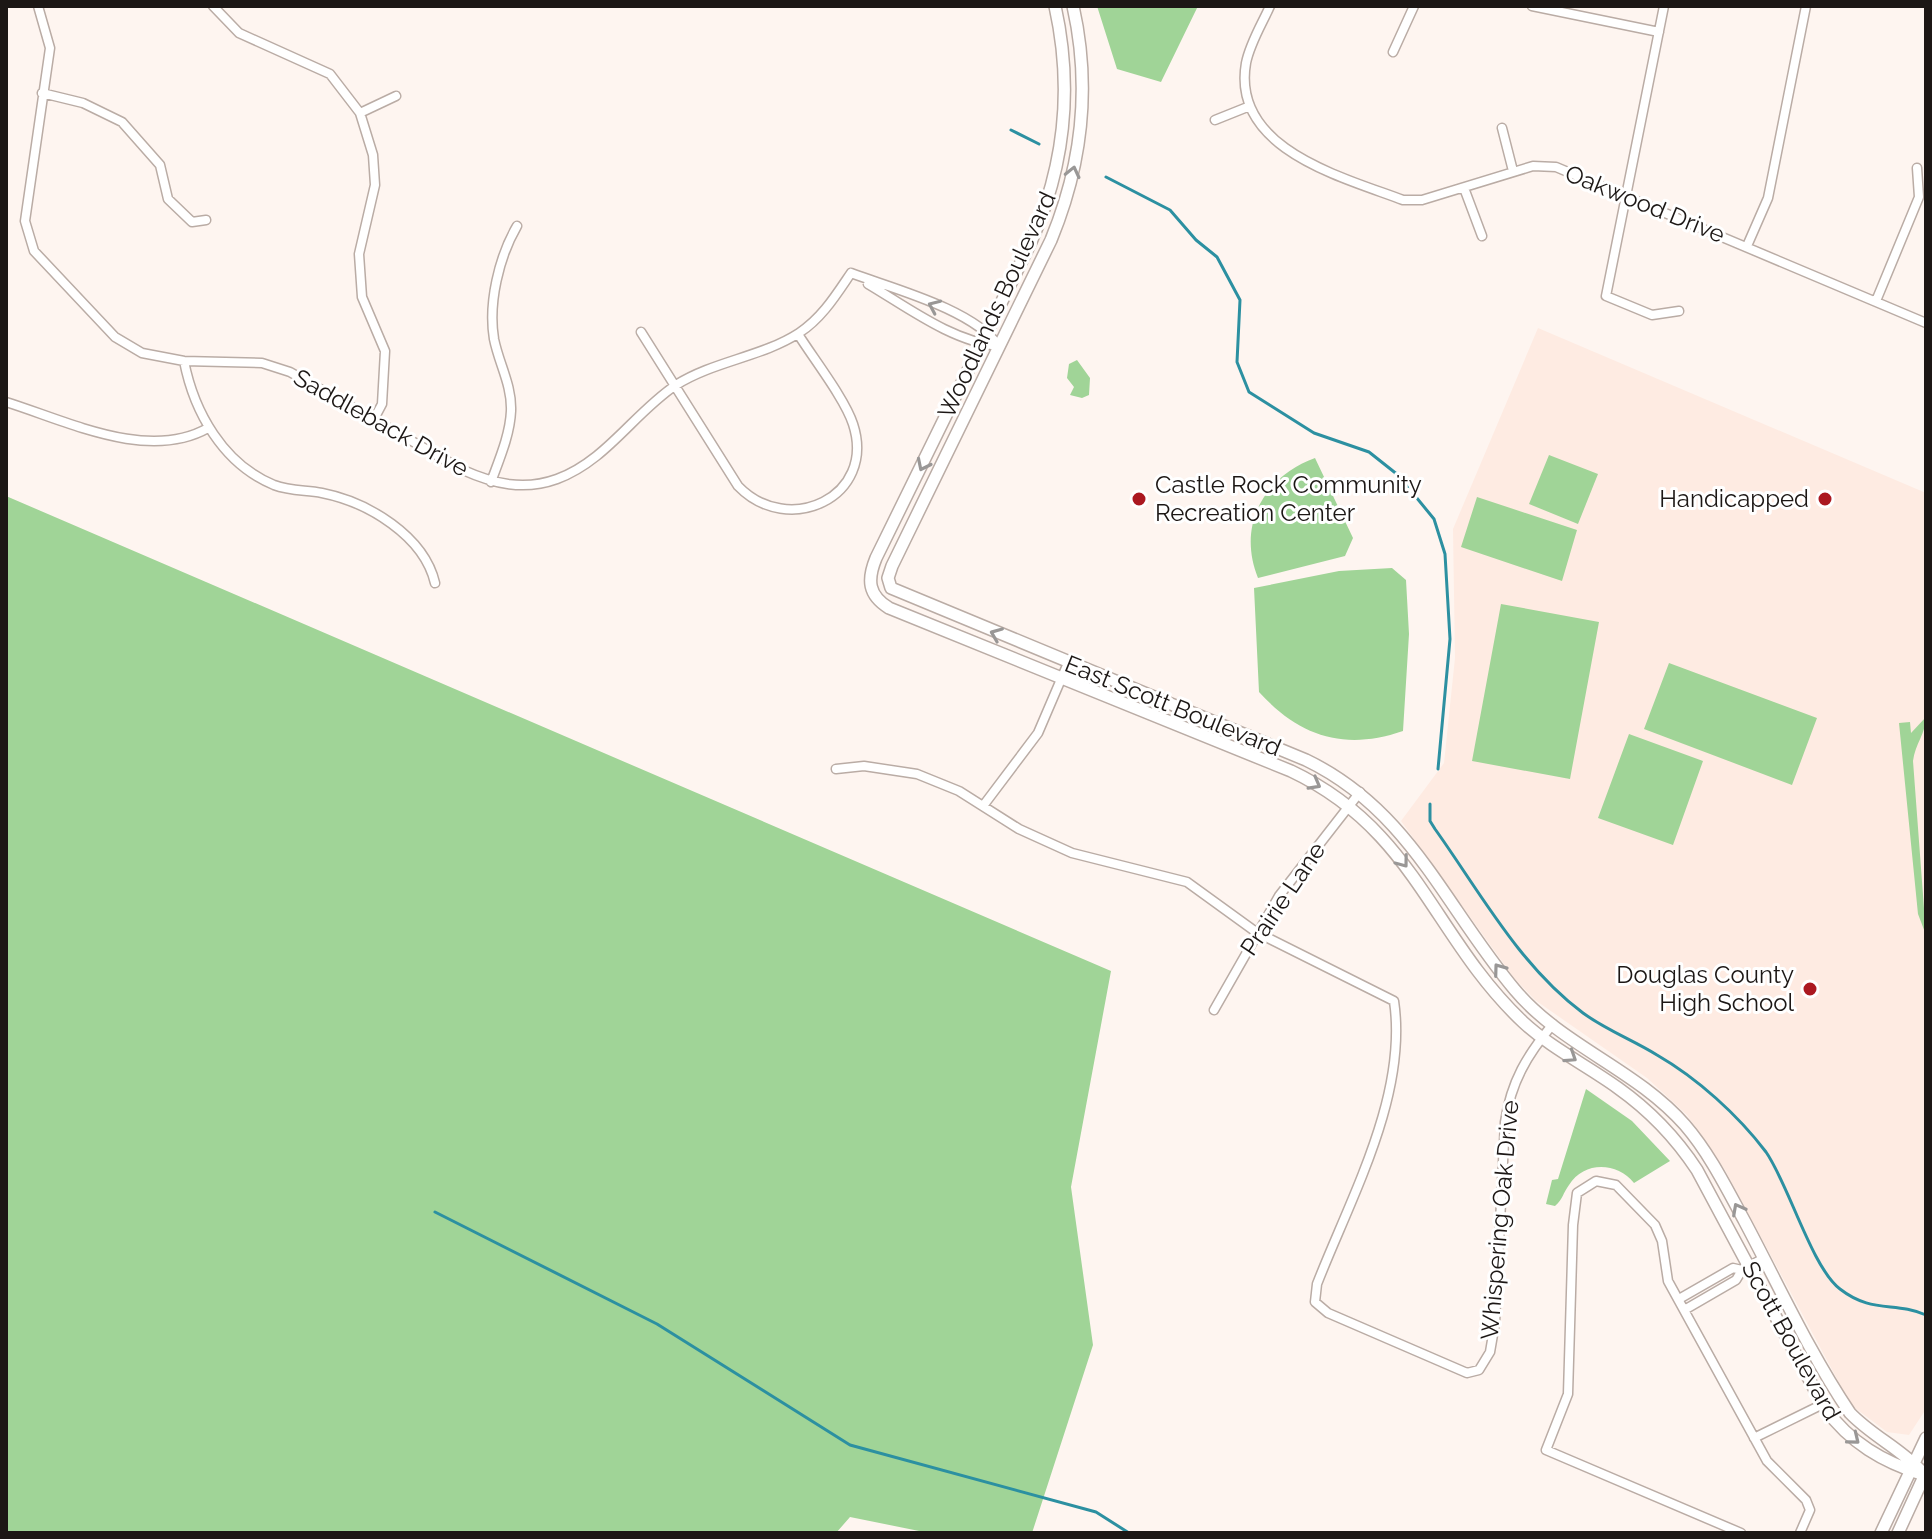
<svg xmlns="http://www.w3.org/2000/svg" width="1932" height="1539" font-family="Raleway,sans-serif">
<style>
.built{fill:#feebe2}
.green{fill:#a0d497}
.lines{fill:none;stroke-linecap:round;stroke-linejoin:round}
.stream{stroke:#2c90a1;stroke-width:3}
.street-casing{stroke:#baaca5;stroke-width:11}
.secondary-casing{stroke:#baaca5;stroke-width:14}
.street{stroke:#fff;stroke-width:8}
.secondary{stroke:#fff;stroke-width:11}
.oneway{stroke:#999796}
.poi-dot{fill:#ab1820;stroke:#fff;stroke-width:3}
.labels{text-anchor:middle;stroke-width:6;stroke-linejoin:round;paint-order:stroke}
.street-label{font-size:24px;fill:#1c1715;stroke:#fff}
.poi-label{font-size:24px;fill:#1c1715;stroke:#fff;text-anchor:end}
</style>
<rect width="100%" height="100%" fill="#fef5f0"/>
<!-- built -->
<path class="built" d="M 1538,328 L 1926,493 L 1926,1409 L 1909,1435 L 1887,1432 L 1851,1405 L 1725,1170 L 1687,1115 L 1647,1078 L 1535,1000 L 1514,978 L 1401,821 L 1444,763 L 1455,658 L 1453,529 Z"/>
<!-- green -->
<path class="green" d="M 1097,6 L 1198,6 L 1161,82 L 1117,69 Z
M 1077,360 L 1090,378 L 1089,395 L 1082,398 L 1070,395 L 1074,387 L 1067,378 L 1069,364 Z
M 1549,455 L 1598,474 L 1578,524 L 1529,504 Z
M 1315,458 L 1353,538 L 1345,556 L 1258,578 C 1237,526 1263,477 1315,458 Z
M 6,496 L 1111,971 L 1071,1187 L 1093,1345 L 1032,1533 L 929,1533 L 850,1517 L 836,1533 L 6,1533 Z
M 1477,497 L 1577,530 L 1562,581 L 1461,547 Z
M 1392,568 L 1406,580 L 1409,634 L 1403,731 C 1345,751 1300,737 1259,692 L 1254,588 L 1339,571 Z
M 1501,604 L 1599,622 L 1570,779 L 1472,761 Z
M 1669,663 L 1817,718 L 1792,785 L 1644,729 Z
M 1926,717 C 1926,733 1915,744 1913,761 L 1926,935 L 1918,914 L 1899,723 L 1910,722 L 1911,733 Z
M 1629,734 L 1703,761 L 1673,845 L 1598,818 Z
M 1586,1089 L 1632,1121 L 1670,1161 L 1634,1183 C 1617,1162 1584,1161 1569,1185 C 1563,1193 1563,1199 1555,1206 L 1546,1204 L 1552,1180 L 1558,1179 Z"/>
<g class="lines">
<!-- stream -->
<path class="stream" d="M 1011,130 L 1039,144
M 1106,177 L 1170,210 L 1196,240 L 1217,257 L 1240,300 L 1237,362 L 1249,392 L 1314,433 L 1369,452 L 1398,475 L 1434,519 L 1445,554 L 1450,639 L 1438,769
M 1430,804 L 1430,821 L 1435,829 C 1480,892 1519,965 1583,1013 C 1606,1030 1633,1040 1657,1055 C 1697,1078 1738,1115 1766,1152 C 1788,1183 1812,1268 1840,1289 C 1872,1314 1895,1301 1926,1315
M 435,1212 L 657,1324 L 850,1445 L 1096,1512 L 1129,1533"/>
<!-- street casing -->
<g class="street-casing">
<path id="street" d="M 38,6 L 50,48 L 25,221 L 34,251 L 115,337 L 142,353 L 184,361 L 262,363 L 290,372 L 463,470 C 494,484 524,491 557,479 C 606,461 634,413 676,385 C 714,361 762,357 799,333 C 822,318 836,295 851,273
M 213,6 L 239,33 L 330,74 L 360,113 L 373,155 L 375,185 L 359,254 L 362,297 L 385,351 L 382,404 L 373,421
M 1270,6 C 1262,24 1250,43 1246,63 C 1231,149 1342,177 1403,200 L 1422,200 L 1533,166 L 1556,167 L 1926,323
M 1532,6 L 1659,32
M 1664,6 L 1606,296 L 1652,315 L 1679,311
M 1393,52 L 1414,6
M 42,93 L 83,103 L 122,122 L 160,165 L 168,199 L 192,222 L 206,220
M 360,113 L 396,96
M 1215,120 L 1250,106
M 1502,128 L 1513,171
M 1464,188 L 1482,236
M 1747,246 L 1768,198 L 1806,6
M 851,273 C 894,289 972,309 999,346
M 868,284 C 907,307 953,342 999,346
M 1876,301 L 1919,197 L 1917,168
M 641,332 L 738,486 C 788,538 877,497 853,424 C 845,399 813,358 798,334
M 184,361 C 194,412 223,464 274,485 C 290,491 305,490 322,493 C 368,502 424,536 435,583
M 6,402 C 67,421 148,462 208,428
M 491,482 C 499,460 510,435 511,411 C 512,385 499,364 494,339 C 488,303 499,257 517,226
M 836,769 L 864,766 L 917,774 L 959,791 L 1019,829 L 1072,853 L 1187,882 L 1256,932 L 1394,1001 C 1408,1095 1351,1197 1317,1284 L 1315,1302 L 1328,1313 L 1467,1373 L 1479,1370 L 1490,1352 L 1495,1323 L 1505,1122 C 1511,1082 1527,1055 1553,1024
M 983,806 L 1038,733 L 1068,663
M 1214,1010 L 1279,896 L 1360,792
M 1679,1299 L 1733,1268 L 1742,1270 L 1764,1258
M 1686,1309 L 1736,1280 L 1742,1270
M 1754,1438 L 1823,1404
M 1741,1533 L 1546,1450 L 1568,1394 L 1573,1225 L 1577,1193 L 1596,1181 L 1616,1185 L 1655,1225 L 1662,1241 L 1668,1281 L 1767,1461 L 1806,1500 L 1810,1510 L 1800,1533"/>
</g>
<!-- secondary casing -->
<g class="secondary-casing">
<path id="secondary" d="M 1055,6 C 1073,87 1065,166 1031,242 L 876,558 C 867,580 868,595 889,608 L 1291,771 C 1416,830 1432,936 1523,1022 C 1551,1048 1586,1065 1618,1088 C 1649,1110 1676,1138 1697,1170 L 1824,1407 C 1850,1443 1883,1462 1924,1475
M 1073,6 C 1091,86 1082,165 1051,240 L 892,566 L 888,578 L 891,588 L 1306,760 C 1410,810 1445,907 1515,990 C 1562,1046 1636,1069 1685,1125 C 1710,1154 1727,1189 1745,1222 C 1779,1286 1810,1354 1850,1413 C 1873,1437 1902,1449 1924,1474
M 1881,1533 L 1926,1438
M 1898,1533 L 1926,1472"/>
</g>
<!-- street -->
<use href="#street" class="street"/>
<!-- secondary -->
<use href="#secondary" class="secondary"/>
</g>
<!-- one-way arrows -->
<defs><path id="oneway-chevron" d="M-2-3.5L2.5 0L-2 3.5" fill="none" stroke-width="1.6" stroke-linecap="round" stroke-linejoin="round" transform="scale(2)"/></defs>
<g class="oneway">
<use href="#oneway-chevron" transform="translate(1073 172) rotate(-77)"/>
<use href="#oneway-chevron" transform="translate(934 306) rotate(-156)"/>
<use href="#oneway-chevron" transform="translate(923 465) rotate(116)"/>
<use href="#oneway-chevron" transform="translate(996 634) rotate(-158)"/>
<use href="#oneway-chevron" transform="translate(1315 784) rotate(29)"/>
<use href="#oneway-chevron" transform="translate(1403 862) rotate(53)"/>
<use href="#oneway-chevron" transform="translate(1499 969) rotate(-126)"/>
<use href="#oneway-chevron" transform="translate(1571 1057) rotate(33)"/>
<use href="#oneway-chevron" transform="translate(1738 1209) rotate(-118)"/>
<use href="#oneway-chevron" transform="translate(1854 1439) rotate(39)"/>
</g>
<!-- markers -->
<g class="poi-dot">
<circle cx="1139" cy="499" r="8"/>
<circle cx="1825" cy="499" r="8"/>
<circle cx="1810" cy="989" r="8"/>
</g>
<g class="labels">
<!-- street labels -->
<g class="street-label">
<text transform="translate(1645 204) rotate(22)" y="8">Oakwood Drive</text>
<text transform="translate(997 305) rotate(-65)" y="8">Woodlands Boulevard</text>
<text transform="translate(381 423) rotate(29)" y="8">Saddleback Drive</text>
<text transform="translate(1173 706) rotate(22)" y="8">East Scott Boulevard</text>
<text transform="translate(1283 899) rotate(-56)" y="8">Prairie Lane</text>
<text transform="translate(1500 1220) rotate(-85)" y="8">Whispering Oak Drive</text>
<text transform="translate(1791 1341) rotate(61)" y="8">Scott Boulevard</text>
</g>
<!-- poi labels -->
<g class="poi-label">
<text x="1155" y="493" text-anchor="start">Castle Rock Community<tspan x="1155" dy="28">Recreation Center</tspan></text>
<text x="1809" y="507">Handicapped</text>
<text x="1794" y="983">Douglas County<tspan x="1794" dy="28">High School</tspan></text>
</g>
</g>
<!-- border -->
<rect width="1932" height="1539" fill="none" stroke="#1c1715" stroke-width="16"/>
</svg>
